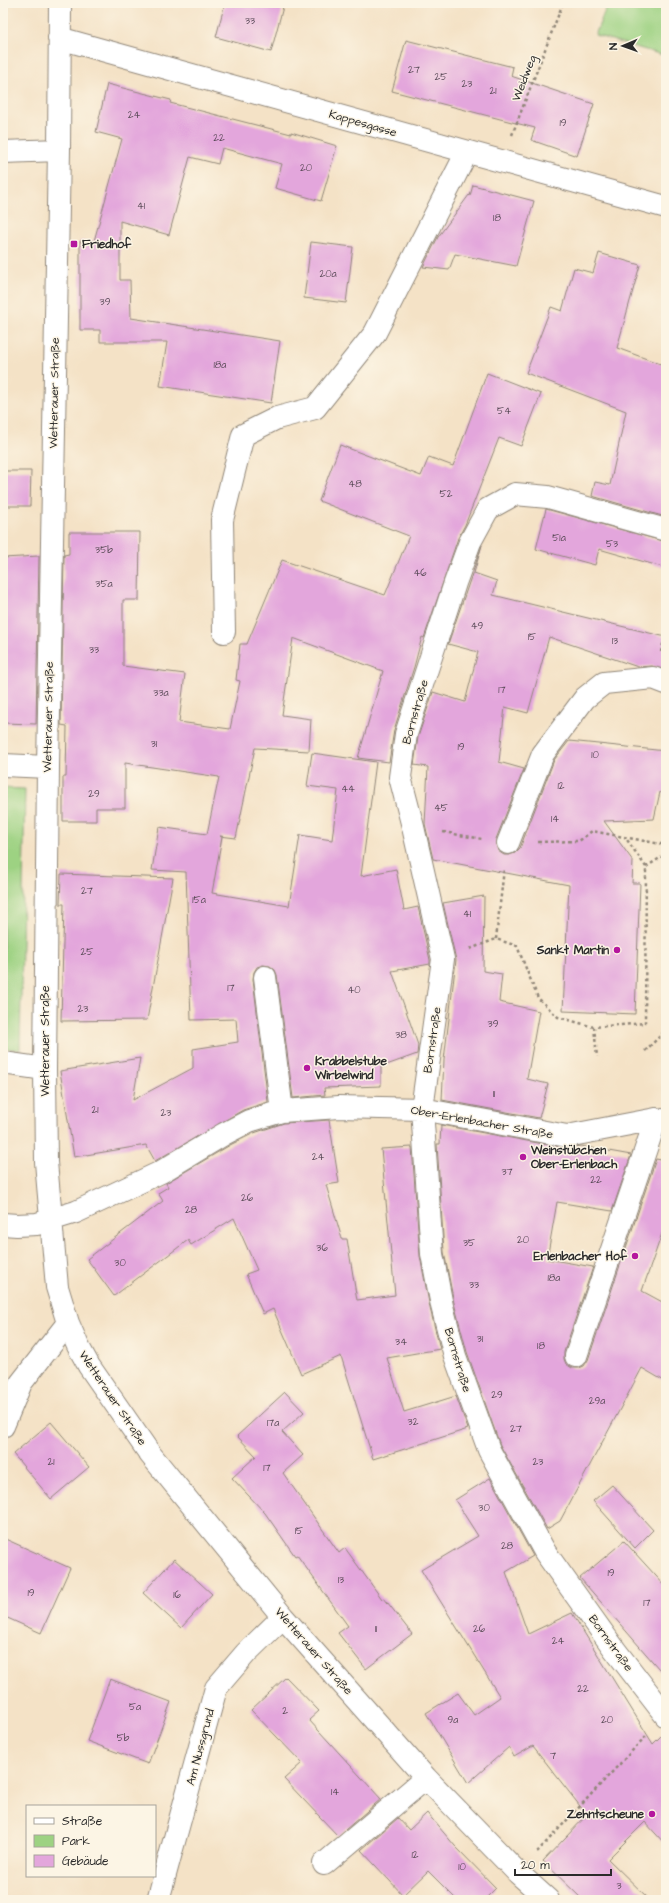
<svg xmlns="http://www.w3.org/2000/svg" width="669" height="1903" font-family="'Architects Daughter',sans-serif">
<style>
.green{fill:#9dd282;stroke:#647e56}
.building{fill:#e3a6dc}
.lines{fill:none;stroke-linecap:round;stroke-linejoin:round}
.minor-casing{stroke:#908678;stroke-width:24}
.path{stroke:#908678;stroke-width:2.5;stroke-dasharray:3 3;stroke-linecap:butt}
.minor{stroke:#fff;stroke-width:22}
.poi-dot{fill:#b5179e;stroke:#fcf5e5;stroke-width:1.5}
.labels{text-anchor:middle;stroke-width:3;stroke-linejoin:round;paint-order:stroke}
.number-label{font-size:10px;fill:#594a57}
.street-label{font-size:12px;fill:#2b2b2b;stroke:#fcf5e5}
.poi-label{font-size:12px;font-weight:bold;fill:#2b2b2b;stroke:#fcf5e5;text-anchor:start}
</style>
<rect width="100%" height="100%" fill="#fcf5e5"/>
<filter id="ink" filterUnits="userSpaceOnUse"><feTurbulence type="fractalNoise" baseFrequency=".025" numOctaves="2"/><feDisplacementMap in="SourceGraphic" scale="8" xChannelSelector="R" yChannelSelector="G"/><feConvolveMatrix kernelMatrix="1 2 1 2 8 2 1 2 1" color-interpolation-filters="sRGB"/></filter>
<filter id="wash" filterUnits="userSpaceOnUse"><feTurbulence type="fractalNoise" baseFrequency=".012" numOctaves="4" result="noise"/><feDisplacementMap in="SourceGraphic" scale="16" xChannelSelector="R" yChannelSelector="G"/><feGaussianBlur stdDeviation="0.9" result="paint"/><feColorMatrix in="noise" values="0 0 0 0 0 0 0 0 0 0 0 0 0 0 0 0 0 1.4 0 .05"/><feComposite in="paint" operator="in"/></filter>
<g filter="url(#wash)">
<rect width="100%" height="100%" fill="#f4e2c6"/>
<!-- green -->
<path class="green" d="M 608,3 L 666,3 L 666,56 L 595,35 Z
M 3,788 L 25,789 L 20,1050 L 3,1048 Z"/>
<g id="blocks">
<!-- building -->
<path class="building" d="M 225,3 L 284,3 L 271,52 L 216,37 Z
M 406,40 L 513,67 L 511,76 L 594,104 L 577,156 L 531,140 L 535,128 L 392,91 Z
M 107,84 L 171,100 L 170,103 L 291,134 L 291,132 L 337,146 L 321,201 L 275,188 L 282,164 L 222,148 L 218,164 L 190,157 L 169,235 L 120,221 L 120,280 L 130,280 L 131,318 L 280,341 L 271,403 L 160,386 L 167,342 L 100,342 L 100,330 L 80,330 L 80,241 L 94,241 L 122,139 L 96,132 Z
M 473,185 L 534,201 L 516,266 L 455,254 L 449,270 L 423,267 L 438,237 L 469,195 L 470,196 Z
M 311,242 L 353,247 L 346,303 L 304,298 Z
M 599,253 L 640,265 L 617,348 L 666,366 L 666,517 L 592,496 L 595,482 L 610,485 L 626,411 L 526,373 L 551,307 L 562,311 L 574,268 L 593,273 Z
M 487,373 L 541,394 L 521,446 L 499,438 L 465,525 L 458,538 L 424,638 L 422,637 L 414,667 L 394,730 L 389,762 L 358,758 L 383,671 L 293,638 L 282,715 L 311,719 L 309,751 L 255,748 L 236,838 L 220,836 L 222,837 L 212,893 L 289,906 L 300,835 L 332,840 L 338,790 L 307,786 L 312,753 L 376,762 L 361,876 L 396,869 L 404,910 L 418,907 L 430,960 L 430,964 L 392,971 L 418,1045 L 417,1054 L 381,1067 L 381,1086 L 324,1088 L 325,1095 L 293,1098 L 277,975 L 275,970 L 270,966 L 263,965 L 257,967 L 254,972 L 253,979 L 268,1102 L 243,1110 L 155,1161 L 146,1145 L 74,1157 L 60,1071 L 140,1058 L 133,1100 L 193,1068 L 193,1049 L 238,1042 L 236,1019 L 191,1020 L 186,872 L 152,870 L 159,827 L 207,834 L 219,777 L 125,763 L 125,808 L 96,808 L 96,821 L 63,821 L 63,777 L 66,777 L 67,726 L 61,725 L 64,555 L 69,554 L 69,532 L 140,532 L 139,600 L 123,600 L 123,666 L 185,674 L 179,722 L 230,729 L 240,681 L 236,680 L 240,644 L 247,644 L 282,560 L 385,595 L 409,536 L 319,501 L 340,445 L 421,476 L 429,457 L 453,466 Z
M 3,471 L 31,471 L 30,506 L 3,506 Z
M 546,509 L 666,542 L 666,568 L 599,549 L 595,565 L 536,549 Z
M 482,545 L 474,573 L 497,581 L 493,595 L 666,637 L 666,670 L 652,666 L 638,667 L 549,637 L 528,713 L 505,707 L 499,762 L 524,769 L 496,839 L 496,845 L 498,851 L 504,855 L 509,855 L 515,853 L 520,848 L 554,760 L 569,741 L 666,751 L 666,793 L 660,792 L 654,819 L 604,821 L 633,861 L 632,883 L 640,883 L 635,1014 L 563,1011 L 569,885 L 433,859 L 425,824 L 428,767 L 414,765 L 418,737 L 433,692 L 465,702 L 478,652 L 448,644 Z
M 39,556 L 36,724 L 3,723 L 3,558 Z
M 61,874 L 173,878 L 147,1020 L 61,1021 L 64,904 L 60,904 Z
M 484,896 L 483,971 L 502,974 L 499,1002 L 539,1011 L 527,1079 L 548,1084 L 539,1118 L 442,1100 L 444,1060 L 456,960 L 443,903 Z
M 329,1120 L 339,1183 L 326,1185 L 342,1239 L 347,1239 L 357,1300 L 395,1295 L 381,1149 L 412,1147 L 420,1256 L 430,1308 L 440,1349 L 387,1358 L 404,1412 L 456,1396 L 468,1429 L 373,1459 L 341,1356 L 301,1374 L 273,1309 L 263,1314 L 246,1274 L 257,1270 L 234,1218 L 191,1245 L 188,1240 L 114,1296 L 87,1259 L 163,1201 L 158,1193 L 168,1187 L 166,1183 L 230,1145 L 254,1133 L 284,1123 Z
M 441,1125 L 565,1148 L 581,1146 L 631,1155 L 612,1211 L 557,1202 L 547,1259 L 593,1267 L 564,1352 L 564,1359 L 566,1364 L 572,1368 L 579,1368 L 584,1366 L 588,1360 L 656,1159 L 666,1161 L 666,1222 L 642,1291 L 666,1304 L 666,1382 L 642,1368 L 560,1521 L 547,1529 L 500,1445 L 467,1352 L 454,1303 L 444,1252 L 437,1144 L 440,1144 Z
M 285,1392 L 304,1412 L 282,1432 L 303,1455 L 283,1473 L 339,1553 L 345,1548 L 382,1599 L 384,1598 L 412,1634 L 366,1669 L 338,1633 L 348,1626 L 297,1555 L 295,1556 L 265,1513 L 232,1478 L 256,1456 L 237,1436 Z
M 51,1422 L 89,1467 L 51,1499 L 13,1454 Z
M 490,1478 L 533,1556 L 506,1572 L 528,1634 L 572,1613 L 653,1744 L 666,1731 L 666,1845 L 645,1822 L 608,1859 L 650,1900 L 583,1900 L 543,1861 L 587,1815 L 533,1746 L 514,1757 L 509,1747 L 468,1783 L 426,1713 L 458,1693 L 474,1715 L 500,1697 L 421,1570 L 478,1536 L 455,1500 Z
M 612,1485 L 653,1530 L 635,1548 L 593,1501 Z
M 3,1538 L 70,1568 L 41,1633 L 3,1616 Z
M 624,1541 L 666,1587 L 666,1677 L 580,1578 Z
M 174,1559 L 212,1594 L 181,1628 L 143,1593 Z
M 286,1677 L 319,1711 L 309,1720 L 381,1799 L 338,1836 L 284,1779 L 302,1763 L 251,1710 Z
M 110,1679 L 171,1702 L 148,1764 L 87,1741 Z
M 427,1813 L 455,1846 L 496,1888 L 484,1900 L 457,1900 L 428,1871 L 403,1895 L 361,1850 L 398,1818 L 409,1830 Z"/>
</g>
</g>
<g filter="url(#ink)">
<use href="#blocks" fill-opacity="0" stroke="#908678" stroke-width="1"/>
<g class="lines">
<!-- minor casing -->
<g class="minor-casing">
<path id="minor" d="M 60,3 L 59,150 L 48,767 L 45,1069 L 46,1162 L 57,1287 L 68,1323 L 78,1346 L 89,1366 L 150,1454 L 283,1617 L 426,1778 L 518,1873 L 548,1900
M 59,38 L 666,207
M 3,152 L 59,150
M 666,530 L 548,497 L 515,494 L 488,509 L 470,542 L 455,583 L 406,734 L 400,777 L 413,827 L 443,959 L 422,1109 L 432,1254 L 442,1306 L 455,1356 L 489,1450 L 545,1552 L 615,1650 L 666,1716
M 224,632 L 222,520 L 243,435 L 277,418 L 315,408 L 375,333 L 467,152
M 3,765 L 48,767
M 508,843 L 543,754 L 585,698 L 604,683 L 653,678 L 666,683
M 265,977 L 282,1111
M 3,1063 L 45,1069
M 3,1224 L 17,1225 L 37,1224 L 76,1212 L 161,1172 L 224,1134 L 249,1121 L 282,1111 L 339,1107 L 422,1109 L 567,1136 L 656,1119 L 666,1121
M 576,1356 L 656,1119
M 3,1426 L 21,1383 L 68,1323
M 324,1864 L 426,1778
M 158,1900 L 216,1688 L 246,1653 L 283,1617"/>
</g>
<!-- path -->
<path class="path" d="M 512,135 L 563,3
M 661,652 L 666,633
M 443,832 L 482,839
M 538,842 L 579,841 L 592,831 L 666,845
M 646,867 L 666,854
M 496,939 L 504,869
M 470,949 L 496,939 L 517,946 L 538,998 L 558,1017 L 594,1027 L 645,1023 L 646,867 L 625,837
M 594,1027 L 597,1057
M 645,1051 L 666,1030
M 537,1852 L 646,1736"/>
<!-- minor -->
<use href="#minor" class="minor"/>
</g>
</g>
<!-- markers -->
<g class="poi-dot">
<rect x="70" y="240" width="8" height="8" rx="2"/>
<circle cx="617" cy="950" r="4"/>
<circle cx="307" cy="1068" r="4"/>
<circle cx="523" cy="1157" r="4"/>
<circle cx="635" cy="1256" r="4"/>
<circle cx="652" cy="1814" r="4"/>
</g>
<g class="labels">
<!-- number labels -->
<g class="number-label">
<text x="250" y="24">33</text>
<text x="414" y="73">27</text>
<text x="441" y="80">25</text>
<text x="467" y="87">23</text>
<text x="493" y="94">21</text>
<text x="134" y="118">24</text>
<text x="563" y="126">19</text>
<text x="219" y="141">22</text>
<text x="306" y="171">20</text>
<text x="141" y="209">41</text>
<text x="497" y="221">18</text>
<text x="328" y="277">20a</text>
<text x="105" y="305">39</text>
<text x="220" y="368">18a</text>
<text x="504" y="414">54</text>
<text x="355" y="487">48</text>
<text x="446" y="497">52</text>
<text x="559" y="541">51a</text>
<text x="612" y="547">53</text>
<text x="104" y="553">35b</text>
<text x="420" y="576">46</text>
<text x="104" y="587">35a</text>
<text x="477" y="629">49</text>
<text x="532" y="640">15</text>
<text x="615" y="644">13</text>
<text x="94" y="653">33</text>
<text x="502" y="693">17</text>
<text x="161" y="696">33a</text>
<text x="154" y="747">31</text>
<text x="461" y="750">19</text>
<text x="595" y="758">10</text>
<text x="561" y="789">12</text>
<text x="348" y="792">44</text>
<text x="94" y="797">29</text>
<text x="441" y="811">45</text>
<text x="555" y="822">14</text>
<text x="87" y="894">27</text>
<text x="199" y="903">15a</text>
<text x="467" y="917">41</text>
<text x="87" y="955">25</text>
<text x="231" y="991">17</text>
<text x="354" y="993">40</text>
<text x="83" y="1012">23</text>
<text x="493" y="1027">39</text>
<text x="401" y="1038">38</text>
<text x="494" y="1097">11</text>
<text x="95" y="1113">21</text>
<text x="166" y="1116">23</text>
<text x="318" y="1160">24</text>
<text x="507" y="1175">37</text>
<text x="596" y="1183">22</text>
<text x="247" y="1201">26</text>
<text x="191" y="1213">28</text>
<text x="523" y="1243">20</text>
<text x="469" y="1246">35</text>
<text x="322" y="1251">36</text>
<text x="120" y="1266">30</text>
<text x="554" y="1281">18a</text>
<text x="474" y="1288">33</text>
<text x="480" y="1342">31</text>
<text x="401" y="1345">34</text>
<text x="541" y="1349">18</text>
<text x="497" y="1398">29</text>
<text x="597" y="1404">29a</text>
<text x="413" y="1425">32</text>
<text x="273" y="1426">17a</text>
<text x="516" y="1432">27</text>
<text x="51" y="1465">21</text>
<text x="538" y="1465">23</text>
<text x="267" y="1471">17</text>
<text x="484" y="1511">30</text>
<text x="299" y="1534">15</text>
<text x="507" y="1549">28</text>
<text x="611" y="1576">19</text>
<text x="341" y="1583">13</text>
<text x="31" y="1596">19</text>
<text x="177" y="1598">16</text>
<text x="647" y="1606">17</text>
<text x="376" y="1632">11</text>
<text x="479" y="1632">26</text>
<text x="558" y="1644">24</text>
<text x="583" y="1692">22</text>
<text x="135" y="1710">5a</text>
<text x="285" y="1714">2</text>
<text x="453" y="1723">9a</text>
<text x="607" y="1723">20</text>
<text x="123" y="1741">5b</text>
<text x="553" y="1759">7</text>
<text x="335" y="1795">14</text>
<text x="415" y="1858">12</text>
<text x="462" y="1870">10</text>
<text x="619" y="1889">3</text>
</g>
<!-- street labels -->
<g class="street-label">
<text transform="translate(524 78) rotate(-69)" y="4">Weidweg</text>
<text transform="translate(363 123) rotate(16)" y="4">Kappesgasse</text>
<text transform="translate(54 393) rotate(-89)" y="4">Wetterauer Straße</text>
<text transform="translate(415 712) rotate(-74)" y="4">Bornstraße</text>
<text transform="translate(48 717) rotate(-89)" y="4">Wetterauer Straße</text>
<text transform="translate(432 1040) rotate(-82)" y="4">Bornstraße</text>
<text transform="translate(45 1041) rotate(-90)" y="4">Wetterauer Straße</text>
<text transform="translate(482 1122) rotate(10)" y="4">Ober-Erlenbacher Straße</text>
<text transform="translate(458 1360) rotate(73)" y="4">Bornstraße</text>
<text transform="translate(113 1398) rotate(56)" y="4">Wetterauer Straße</text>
<text transform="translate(611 1643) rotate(54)" y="4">Bornstraße</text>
<text transform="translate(314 1651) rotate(49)" y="4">Wetterauer Straße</text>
<text transform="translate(200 1747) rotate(-75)" y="4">Am Nussgrund</text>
</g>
<!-- poi labels -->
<g class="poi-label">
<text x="82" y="248">Friedhof</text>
<text x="609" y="954" text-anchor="end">Sankt Martin</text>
<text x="315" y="1065">Krabbelstube<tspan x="315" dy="14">Wirbelwind</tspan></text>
<text x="531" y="1154">Weinstübchen<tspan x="531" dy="14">Ober-Erlenbach</tspan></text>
<text x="627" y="1260" text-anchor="end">Erlenbacher Hof</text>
<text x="644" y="1818" text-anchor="end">Zehntscheune</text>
</g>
</g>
<!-- margin -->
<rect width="669" height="1903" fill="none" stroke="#fcf5e5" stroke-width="16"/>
<!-- legend -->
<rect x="26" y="1805" width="130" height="72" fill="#fcf5e5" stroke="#a8a49b"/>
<rect x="34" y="1818" width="20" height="6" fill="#ffffff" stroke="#a8a49b"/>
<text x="62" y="1825" font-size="12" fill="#2b2b2b">Straße</text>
<rect x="34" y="1835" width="20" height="12" fill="#9dd282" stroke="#a8a49b"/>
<text x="62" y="1845" font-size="12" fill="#2b2b2b">Park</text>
<rect x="34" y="1855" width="20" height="12" fill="#e3a6dc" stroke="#a8a49b"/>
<text x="62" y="1865" font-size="12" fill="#2b2b2b">Gebäude</text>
<!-- north arrow -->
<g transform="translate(623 46) rotate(268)" stroke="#fcf5e5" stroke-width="3" paint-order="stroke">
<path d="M0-3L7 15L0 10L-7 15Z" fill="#2b2b2b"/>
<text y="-6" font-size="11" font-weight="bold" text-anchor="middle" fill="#2b2b2b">N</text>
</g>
<!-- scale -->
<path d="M515 1869v6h96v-6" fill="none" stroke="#2b2b2b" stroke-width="2"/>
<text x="521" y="1869" font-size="12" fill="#2b2b2b" stroke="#fcf5e5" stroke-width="3" paint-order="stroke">20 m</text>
</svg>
